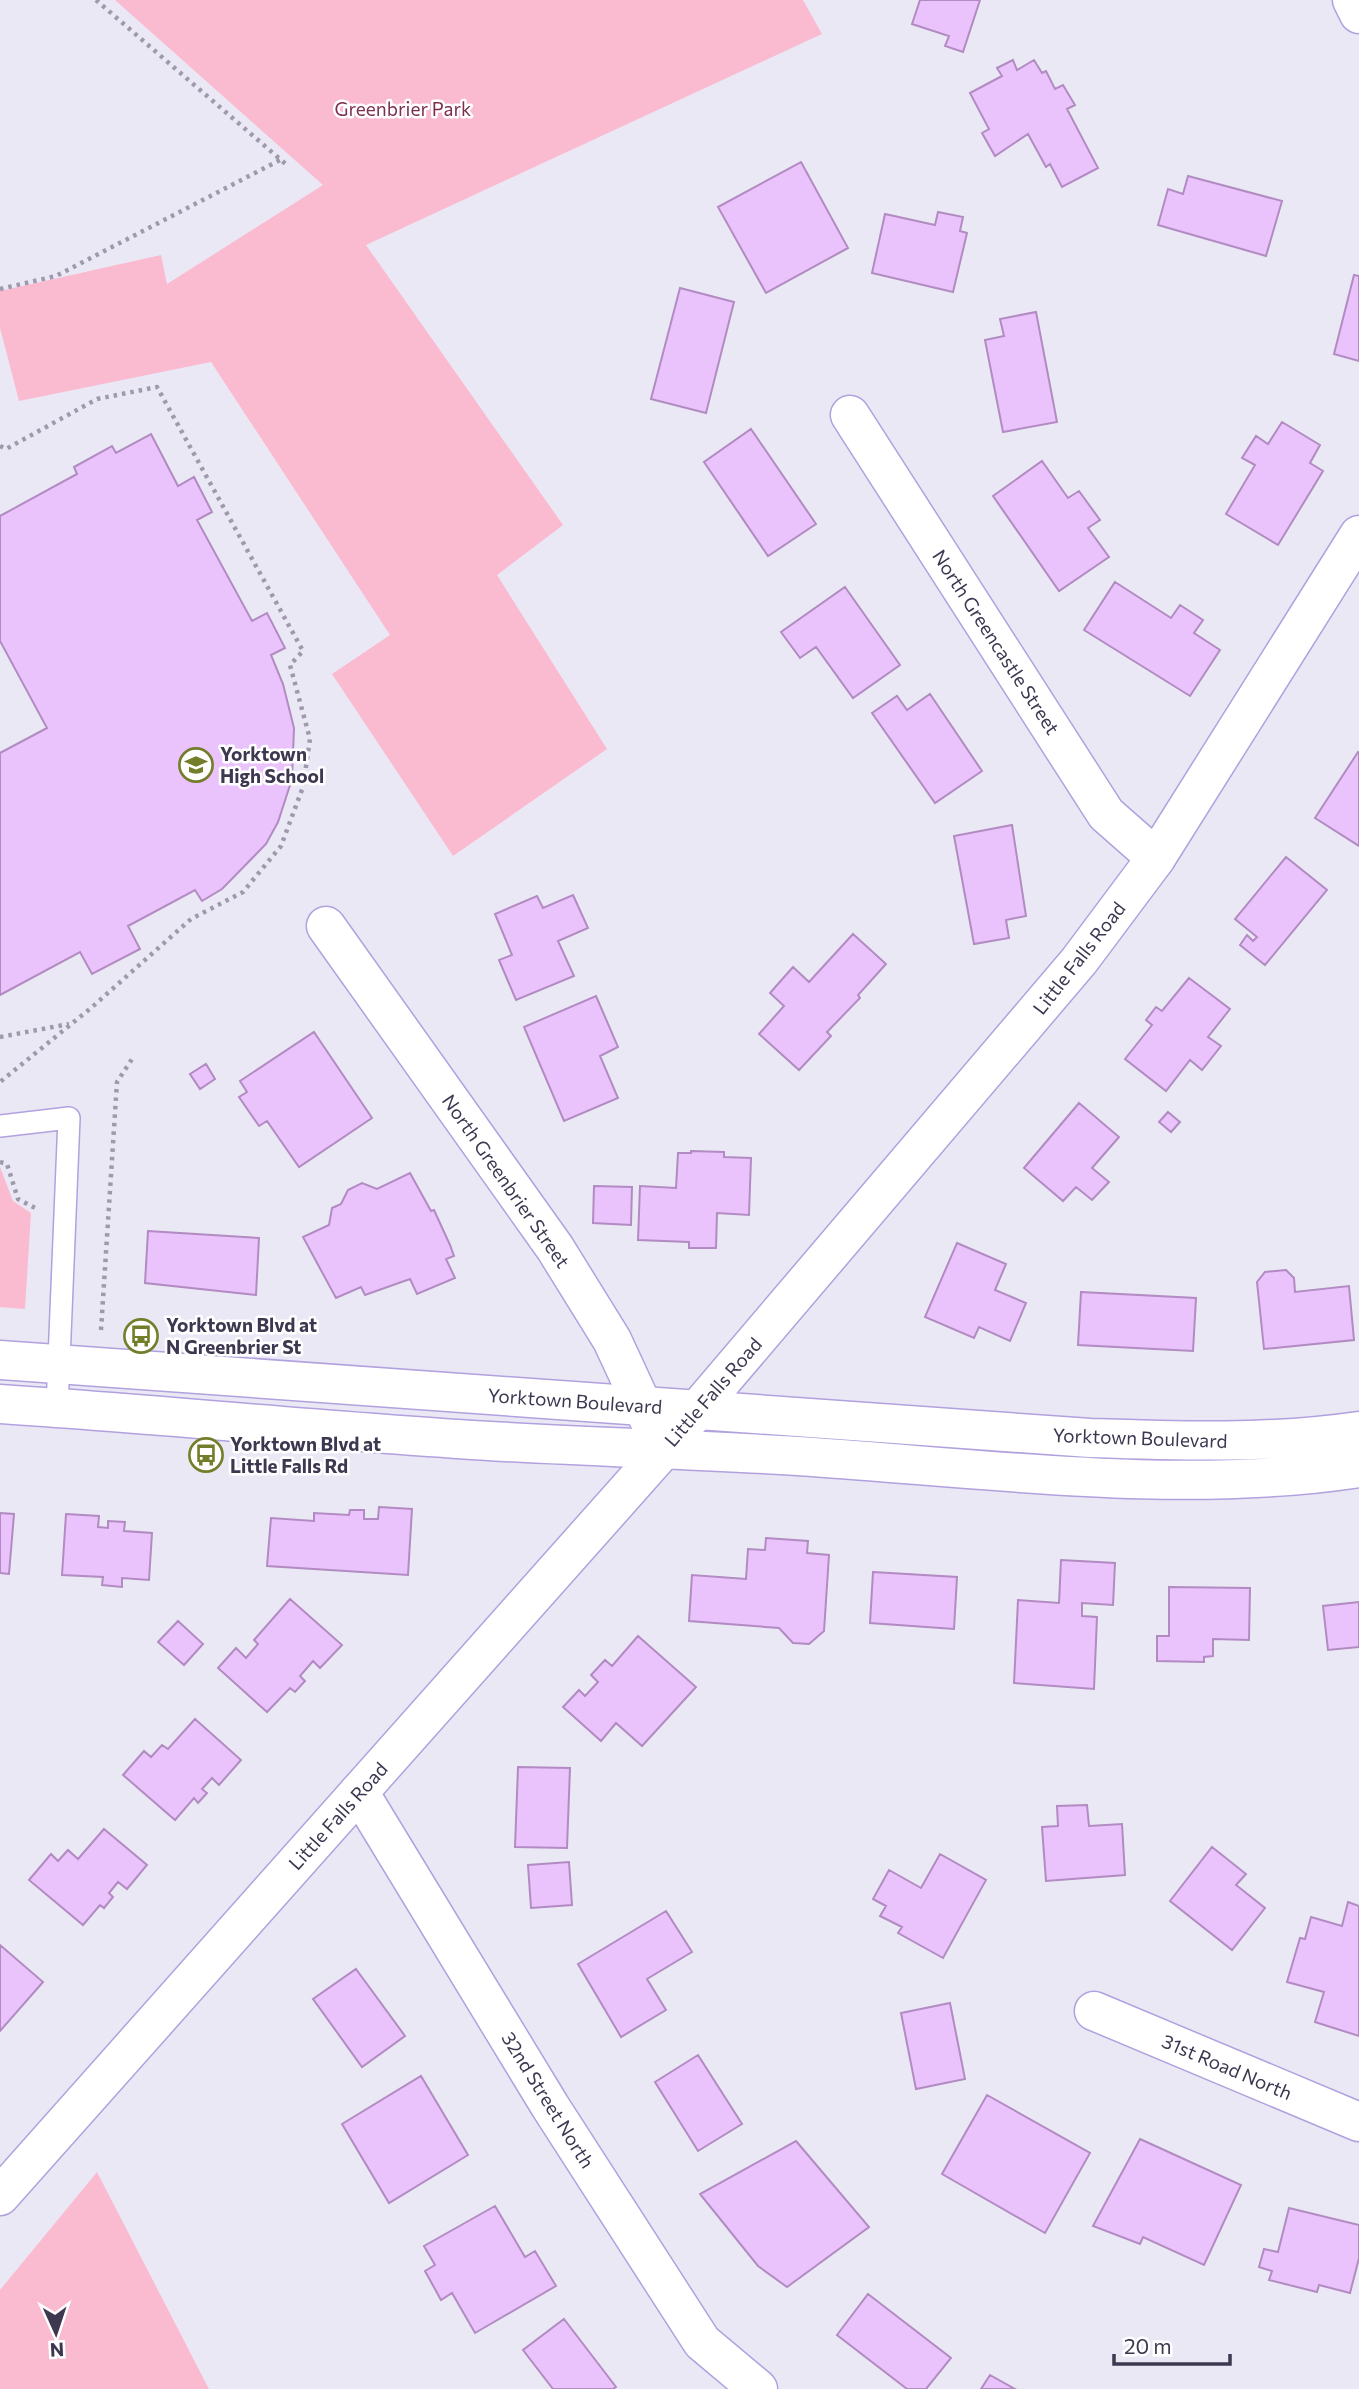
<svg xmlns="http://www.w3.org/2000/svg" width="1359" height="2389" font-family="Commissioner,sans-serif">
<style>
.green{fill:#fabbd1}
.building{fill:#ebc3fc;stroke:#b18bc1;stroke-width:2}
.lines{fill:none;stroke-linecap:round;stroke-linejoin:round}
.lane-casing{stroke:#b1a1de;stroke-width:24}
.street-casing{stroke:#b1a1de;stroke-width:41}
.secondary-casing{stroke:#b1a1de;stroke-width:41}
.path{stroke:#9e99ac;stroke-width:4.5;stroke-dasharray:3.5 5;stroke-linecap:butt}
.lane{stroke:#fff;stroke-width:21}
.street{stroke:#fff;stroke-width:38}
.secondary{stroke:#fff;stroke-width:38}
.labels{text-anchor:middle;stroke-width:5;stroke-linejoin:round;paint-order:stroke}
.park-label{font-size:19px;fill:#7b2e4f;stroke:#fff}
.street-label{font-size:19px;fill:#3d3750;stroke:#fff}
.poi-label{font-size:19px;font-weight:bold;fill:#3d3750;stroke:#fff;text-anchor:start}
</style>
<rect width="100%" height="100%" fill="#ebe8f5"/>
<!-- green -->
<path class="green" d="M 115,0 L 803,0 L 822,34 L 366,245 L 563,525 L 497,575 L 607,749 L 453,856 L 332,674 L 390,635 L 211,362 L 19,401 L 0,328 L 0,291 L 161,255 L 167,284 L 323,185 Z
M 0,1167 L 13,1201 L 31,1213 L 25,1309 L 0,1307 Z
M 97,2172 L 209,2389 L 0,2389 L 0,2290 Z"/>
<!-- building -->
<path class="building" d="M 920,0 L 980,0 L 963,52 L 945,46 L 949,36 L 912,24 Z
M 1013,60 L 1017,70 L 1034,60 L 1042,73 L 1046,71 L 1055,89 L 1063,85 L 1075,105 L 1067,109 L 1098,168 L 1062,187 L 1050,164 L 1046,167 L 1028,134 L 995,156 L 982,133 L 989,129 L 970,93 L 1002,76 L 997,68 Z
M 801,162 L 848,248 L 766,293 L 718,207 Z
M 1188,176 L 1282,201 L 1266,256 L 1158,225 L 1168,189 L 1183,194 Z
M 938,212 L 963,217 L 960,231 L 967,233 L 953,292 L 872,273 L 885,214 L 935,225 Z
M 1354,275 L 1359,276 L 1359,361 L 1334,354 Z
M 680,288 L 734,302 L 706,413 L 651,399 Z
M 1036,312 L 1057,422 L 1003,432 L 985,340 L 1004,336 L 1000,319 Z
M 1282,422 L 1320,445 L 1310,463 L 1323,471 L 1278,545 L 1226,514 L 1255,465 L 1242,458 L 1256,436 L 1268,444 Z
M 751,429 L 816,524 L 768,556 L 704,462 Z
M 151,434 L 178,486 L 194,477 L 212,512 L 197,520 L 252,621 L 267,613 L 285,648 L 271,655 L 283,684 L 294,728 L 292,779 L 278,822 L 266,844 L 222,889 L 202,901 L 195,890 L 128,926 L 140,949 L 92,974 L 80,952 L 0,995 L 0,753 L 47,728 L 0,641 L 0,516 L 77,474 L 74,467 L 112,446 L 116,453 Z
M 1042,461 L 1068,498 L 1079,491 L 1100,520 L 1088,528 L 1109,557 L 1059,591 L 993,496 Z
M 1115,582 L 1171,618 L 1180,605 L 1203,620 L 1194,633 L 1220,650 L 1190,696 L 1084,630 Z
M 845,587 L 900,665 L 853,698 L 816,647 L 800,658 L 781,632 Z
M 930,694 L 982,771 L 935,803 L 872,713 L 897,696 L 907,710 Z
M 1358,752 L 1359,753 L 1359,846 L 1315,818 Z
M 1012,825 L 1026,916 L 1006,920 L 1009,938 L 974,944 L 954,836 Z
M 1286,857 L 1327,890 L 1265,965 L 1240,945 L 1247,935 L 1253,941 L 1257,937 L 1235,919 Z
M 573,895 L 588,928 L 558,941 L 574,976 L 516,1000 L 499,960 L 512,955 L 495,914 L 537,896 L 543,908 Z
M 853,934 L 886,964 L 858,995 L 860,998 L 827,1032 L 831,1036 L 799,1070 L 759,1034 L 784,1006 L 770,993 L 793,967 L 809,982 Z
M 1189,978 L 1230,1009 L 1208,1037 L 1221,1046 L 1202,1070 L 1190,1060 L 1166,1091 L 1125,1059 L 1152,1025 L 1146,1020 L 1156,1007 L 1162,1011 Z
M 596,996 L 618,1047 L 600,1056 L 618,1098 L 564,1121 L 524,1027 Z
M 314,1032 L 372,1118 L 299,1167 L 267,1121 L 259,1126 L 239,1097 L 247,1092 L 240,1081 Z
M 206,1064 L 215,1079 L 200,1089 L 190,1074 Z
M 1079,1103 L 1119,1137 L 1092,1168 L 1109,1182 L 1092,1200 L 1076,1187 L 1063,1201 L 1024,1168 Z
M 1168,1112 L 1180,1122 L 1171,1132 L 1159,1122 Z
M 691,1151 L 724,1152 L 724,1157 L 751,1158 L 749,1215 L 717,1213 L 716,1248 L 689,1248 L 689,1242 L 638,1240 L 640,1186 L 676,1188 L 678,1153 L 691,1153 Z
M 410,1173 L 431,1211 L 434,1210 L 450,1245 L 454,1256 L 446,1259 L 455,1278 L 417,1294 L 410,1279 L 365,1295 L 361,1287 L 336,1298 L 303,1237 L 329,1225 L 332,1208 L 341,1204 L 348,1190 L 362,1183 L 377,1189 Z
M 594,1186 L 632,1187 L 631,1225 L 593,1223 Z
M 148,1231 L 259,1238 L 256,1295 L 145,1283 Z
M 957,1243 L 1006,1264 L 995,1290 L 1026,1303 L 1010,1341 L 979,1327 L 974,1338 L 925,1317 Z
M 1286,1270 L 1294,1278 L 1295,1292 L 1349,1286 L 1354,1340 L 1264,1349 L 1257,1282 L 1265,1272 Z
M 1081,1292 L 1196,1298 L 1193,1351 L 1078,1345 Z
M 379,1507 L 412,1509 L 408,1575 L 267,1566 L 271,1518 L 314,1521 L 314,1513 L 349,1515 L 350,1510 L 364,1510 L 364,1519 L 378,1519 Z
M 0,1513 L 14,1514 L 9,1574 L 0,1573 Z
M 66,1514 L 99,1516 L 98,1527 L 108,1528 L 108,1521 L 125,1522 L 124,1531 L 152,1533 L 149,1580 L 122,1578 L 122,1587 L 102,1585 L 103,1577 L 62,1575 Z
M 766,1538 L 808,1541 L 807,1553 L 829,1555 L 824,1631 L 809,1644 L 793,1643 L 779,1628 L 689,1621 L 692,1575 L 746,1579 L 748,1549 L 765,1550 Z
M 1061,1560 L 1115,1563 L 1113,1605 L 1082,1603 L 1082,1616 L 1097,1617 L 1094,1689 L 1014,1683 L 1018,1600 L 1059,1603 Z
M 873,1572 L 957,1577 L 954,1629 L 870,1623 Z
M 1169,1587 L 1250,1588 L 1249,1640 L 1213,1639 L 1213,1656 L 1204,1657 L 1204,1662 L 1157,1661 L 1157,1636 L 1169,1636 Z
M 290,1599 L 342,1645 L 320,1668 L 313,1661 L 300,1676 L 305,1681 L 295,1692 L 290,1688 L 267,1712 L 218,1668 L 236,1648 L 246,1658 L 258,1644 L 254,1640 Z
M 1359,1602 L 1359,1647 L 1328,1650 L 1323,1606 Z
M 178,1621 L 203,1644 L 184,1665 L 158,1642 Z
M 638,1636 L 696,1687 L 642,1746 L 616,1723 L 601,1741 L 563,1707 L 579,1690 L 585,1696 L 598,1682 L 591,1675 L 605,1660 L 612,1666 Z
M 195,1719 L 241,1760 L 219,1785 L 212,1778 L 202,1789 L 207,1793 L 198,1803 L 194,1798 L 175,1820 L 123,1775 L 144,1751 L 151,1757 L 162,1745 L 168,1749 Z
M 518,1767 L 570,1768 L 567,1848 L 515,1847 Z
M 1087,1805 L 1089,1826 L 1122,1824 L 1125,1875 L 1046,1881 L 1042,1827 L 1058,1826 L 1057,1806 Z
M 104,1829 L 147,1865 L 127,1889 L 118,1882 L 109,1893 L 113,1897 L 104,1908 L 100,1905 L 83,1925 L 29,1880 L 51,1854 L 58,1861 L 68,1850 L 78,1859 Z
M 1212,1847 L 1246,1874 L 1236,1885 L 1265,1908 L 1232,1950 L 1170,1901 Z
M 940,1854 L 986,1880 L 943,1958 L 898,1933 L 902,1927 L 880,1916 L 886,1906 L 873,1899 L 889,1870 L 921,1888 Z
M 569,1862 L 572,1905 L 531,1908 L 528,1865 Z
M 1348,1902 L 1359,1906 L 1359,2036 L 1315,2022 L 1324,1992 L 1287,1982 L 1300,1938 L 1305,1939 L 1311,1917 L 1342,1926 Z
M 666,1911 L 692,1952 L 647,1979 L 666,2010 L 621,2037 L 578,1964 Z
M 0,1945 L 43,1982 L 0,2031 Z
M 356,1969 L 405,2036 L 362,2067 L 313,1999 Z
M 950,2003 L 965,2079 L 916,2089 L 901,2013 Z
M 698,2055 L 742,2124 L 698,2151 L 655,2082 Z
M 421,2076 L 468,2155 L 389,2203 L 342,2124 Z
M 987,2095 L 1090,2153 L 1045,2233 L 942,2174 Z
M 1140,2139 L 1241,2185 L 1204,2265 L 1143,2237 L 1140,2244 L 1093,2226 Z
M 796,2141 L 869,2227 L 787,2287 L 758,2266 L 700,2194 Z
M 495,2206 L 525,2257 L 535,2251 L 556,2286 L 475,2333 L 452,2293 L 441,2300 L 425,2271 L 435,2265 L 424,2246 Z
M 1289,2208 L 1359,2225 L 1359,2258 L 1350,2293 L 1319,2285 L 1317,2292 L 1269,2280 L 1272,2271 L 1259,2267 L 1264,2249 L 1278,2252 Z
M 868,2294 L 951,2358 L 926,2389 L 907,2389 L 837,2335 Z
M 564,2319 L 616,2387 L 613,2389 L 553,2389 L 523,2350 Z
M 990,2375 L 1015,2389 L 981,2389 Z"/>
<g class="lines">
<!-- lane casing -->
<g class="lane-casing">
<path id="lane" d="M 0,1126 L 69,1118 L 57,1408"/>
</g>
<!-- street casing -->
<g class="street-casing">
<path id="street" d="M 850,415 L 1106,814 L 1156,858
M 326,926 L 555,1248 L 612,1340 L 663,1450
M 359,1792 L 550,2106 L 702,2342 L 758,2389
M 1094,2011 L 1359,2122"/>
</g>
<!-- secondary casing -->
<g class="secondary-casing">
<path id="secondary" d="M 1352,0 L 1359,14
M 0,1360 L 1090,1438 C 1180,1441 1270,1444 1359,1431
M 0,1404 C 153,1414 305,1429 457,1439 C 576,1447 694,1449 813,1457 C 989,1469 1184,1495 1359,1468
M 0,2196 L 663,1450 L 1079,961 L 1156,858 L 1359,535"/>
</g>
<!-- path -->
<path class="path" d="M 96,0 L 288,166
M 0,289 L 56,276 L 280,160
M 0,446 L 6,449 L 97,399 L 157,387 L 303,651 L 290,665 L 310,739 L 303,787 L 281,846 L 243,892 L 191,919 L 91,1008 L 0,1082
M 0,1037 L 69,1024
M 0,1162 L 7,1164 L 18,1199 L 37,1209
M 101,1330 L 117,1082 L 132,1059"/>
<!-- lane -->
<use href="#lane" class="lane"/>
<!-- street -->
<use href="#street" class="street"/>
<!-- secondary -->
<use href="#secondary" class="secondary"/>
</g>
<!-- icons -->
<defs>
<g id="school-ring" transform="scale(1.75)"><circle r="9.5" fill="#fff" stroke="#747e2a" stroke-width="1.5"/><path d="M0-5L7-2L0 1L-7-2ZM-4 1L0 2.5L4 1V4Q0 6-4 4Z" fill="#747e2a"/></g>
<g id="bus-ring" transform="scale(1.75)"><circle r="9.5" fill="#fff" stroke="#747e2a" stroke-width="1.5"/><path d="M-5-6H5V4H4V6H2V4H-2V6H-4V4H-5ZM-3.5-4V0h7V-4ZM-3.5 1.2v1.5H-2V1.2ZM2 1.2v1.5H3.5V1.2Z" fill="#747e2a"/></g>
</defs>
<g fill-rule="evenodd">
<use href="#school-ring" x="196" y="765"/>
<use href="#bus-ring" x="141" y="1336"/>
<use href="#bus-ring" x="206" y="1455"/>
</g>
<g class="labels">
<!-- park labels -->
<g class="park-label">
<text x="403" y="116">Greenbrier Park</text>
</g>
<!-- street labels -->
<g class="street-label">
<text transform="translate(996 642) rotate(57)" y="7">North Greencastle Street</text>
<text transform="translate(1079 958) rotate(-52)" y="7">Little Falls Road</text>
<text transform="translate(506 1181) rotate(55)" y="7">North Greenbrier Street</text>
<text transform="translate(713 1392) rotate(-49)" y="7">Little Falls Road</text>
<text transform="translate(575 1401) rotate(4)" y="7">Yorktown Boulevard</text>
<text transform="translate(1140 1438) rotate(2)" y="7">Yorktown Boulevard</text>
<text transform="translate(338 1816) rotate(-48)" y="7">Little Falls Road</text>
<text transform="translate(1227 2067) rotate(23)" y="7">31st Road North</text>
<text transform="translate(548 2100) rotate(58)" y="7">32nd Street North</text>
</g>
<!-- poi labels -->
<g class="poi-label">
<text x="220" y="761">Yorktown<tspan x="220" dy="22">High School</tspan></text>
<text x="166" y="1332">Yorktown Blvd at<tspan x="166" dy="22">N Greenbrier St</tspan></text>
<text x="230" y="1451">Yorktown Blvd at<tspan x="230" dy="22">Little Falls Rd</tspan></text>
</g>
</g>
<!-- north arrow -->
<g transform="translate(56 2333) rotate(177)" stroke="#ffffff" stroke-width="5" paint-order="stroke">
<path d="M0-5L12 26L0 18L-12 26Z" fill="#3d3750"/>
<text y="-10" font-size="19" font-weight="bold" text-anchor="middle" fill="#3d3750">N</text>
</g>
<!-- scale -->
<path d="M1114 2354v10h116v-10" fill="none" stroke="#3d3750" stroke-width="3.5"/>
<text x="1124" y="2354" font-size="21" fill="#3d3750" stroke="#ffffff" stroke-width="5" paint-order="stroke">20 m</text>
</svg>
